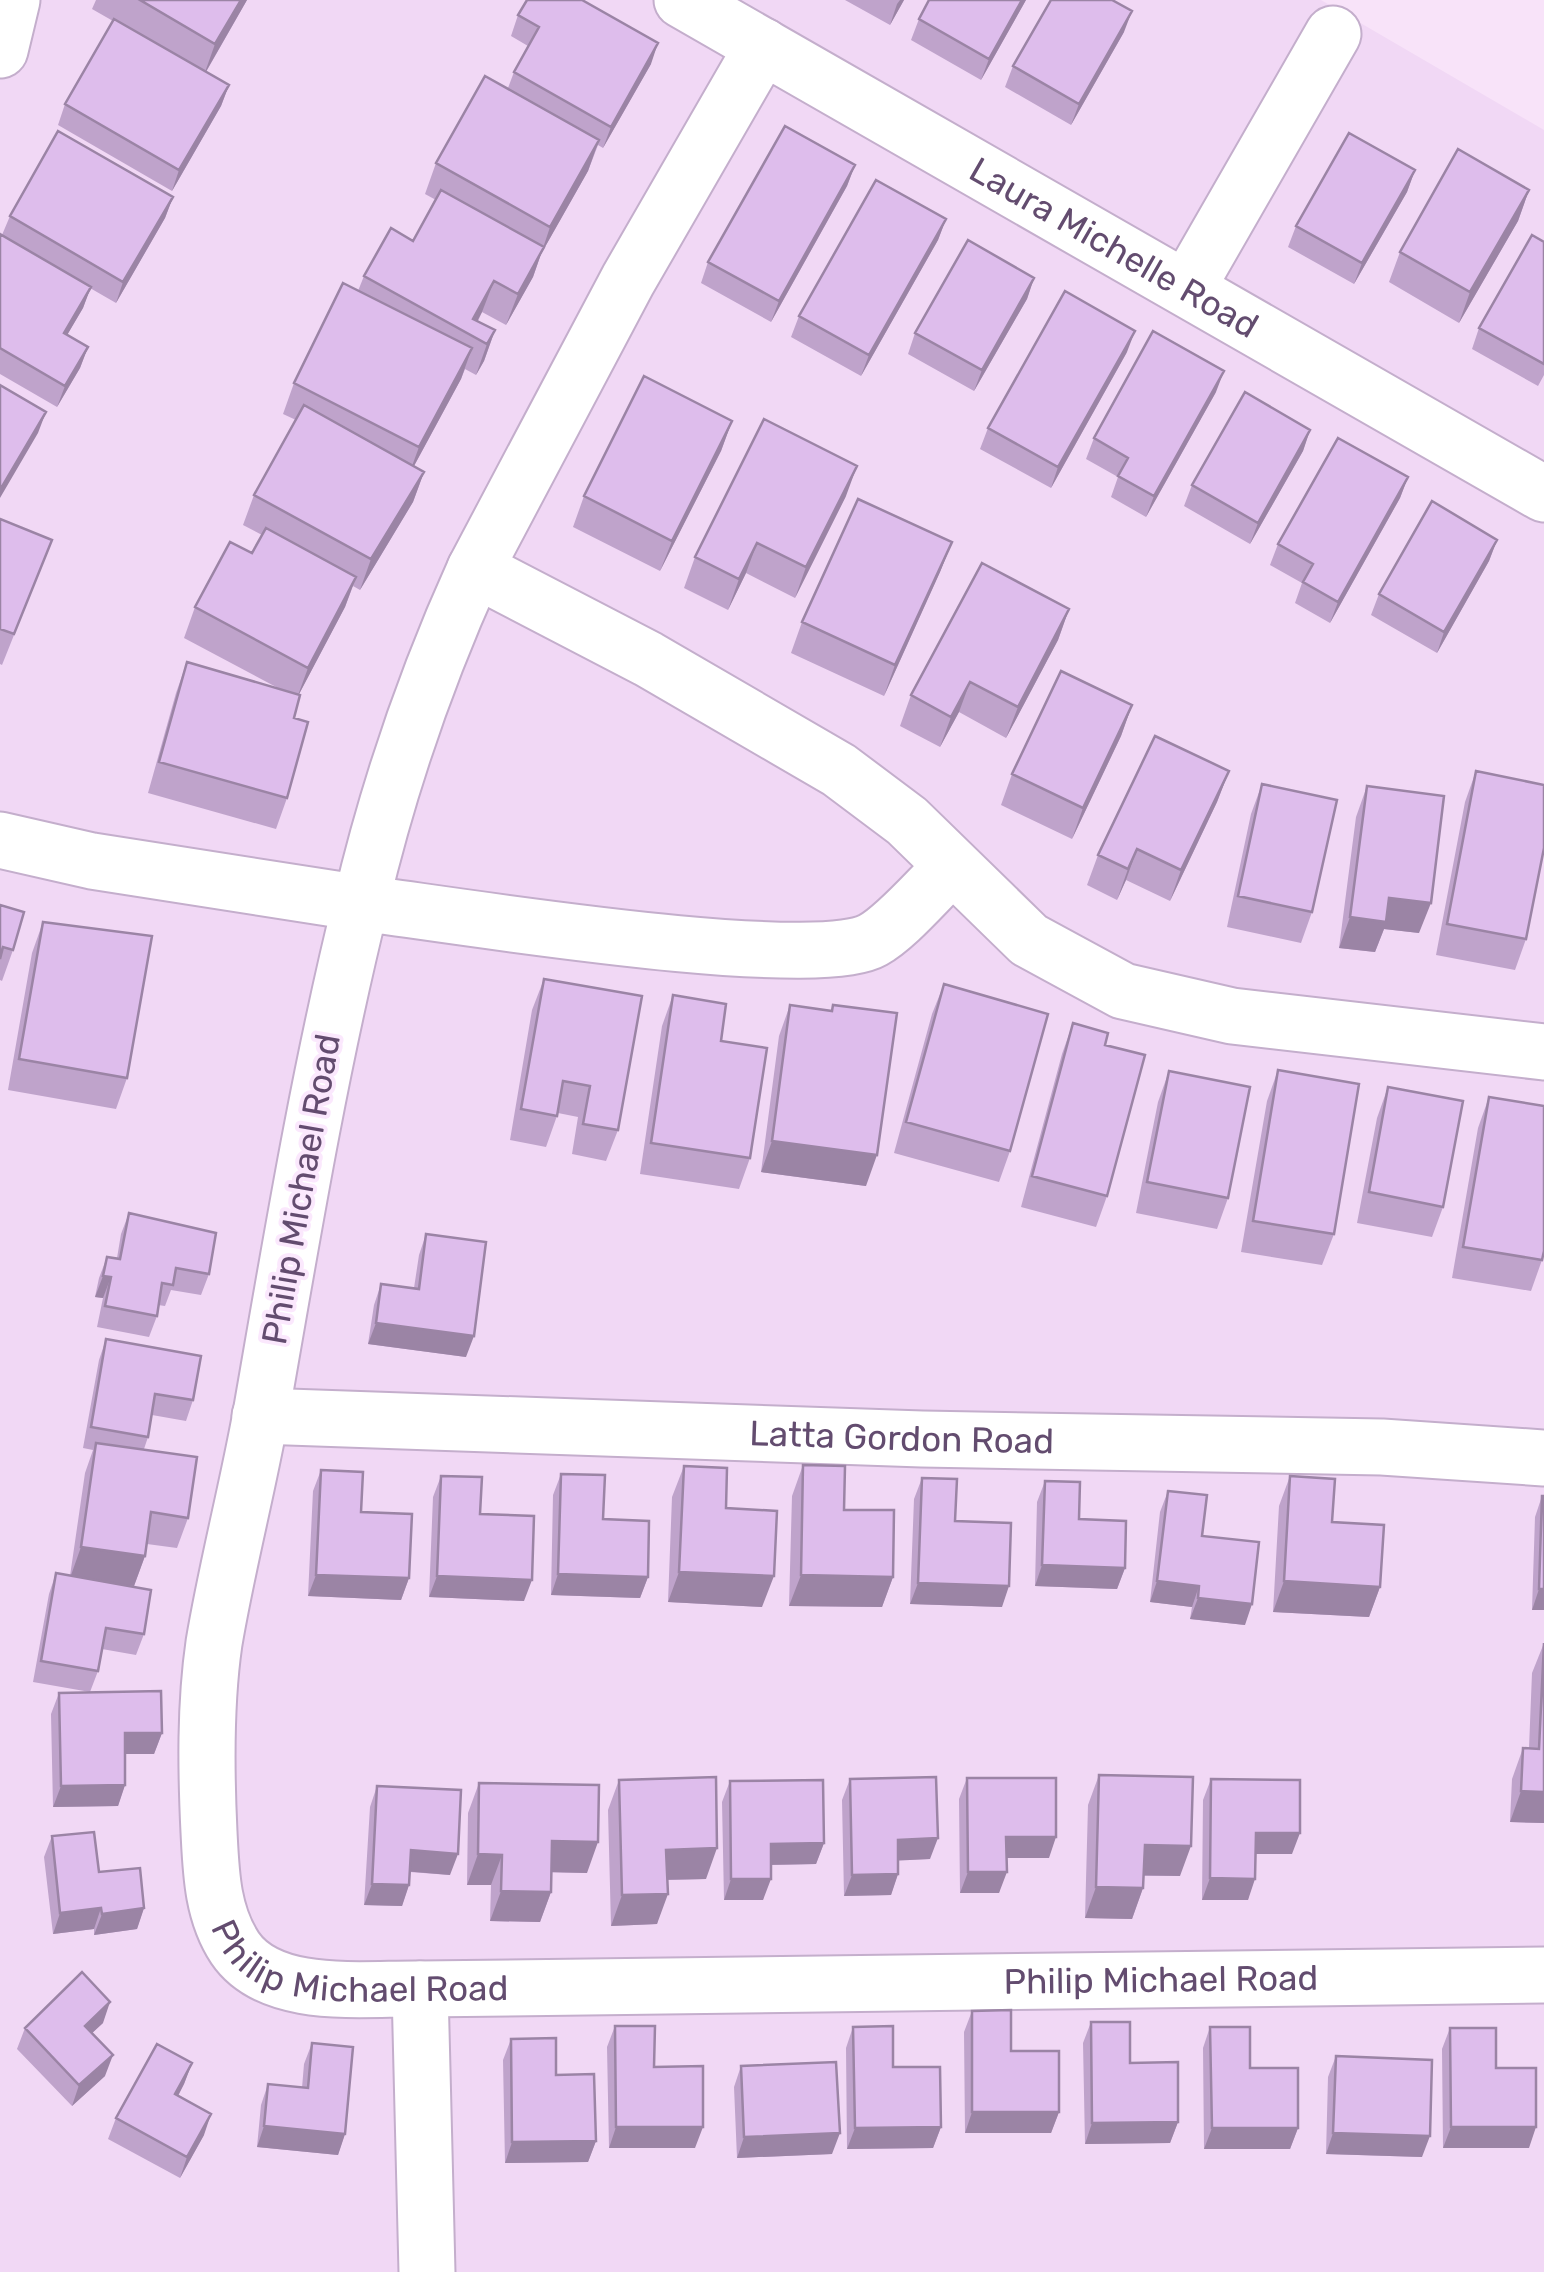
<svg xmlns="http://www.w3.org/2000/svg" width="1544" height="2272" font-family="Rubik,sans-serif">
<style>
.residential{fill:#f1d8f5}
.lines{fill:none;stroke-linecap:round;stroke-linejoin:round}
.minor-casing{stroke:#c4aecc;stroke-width:59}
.minor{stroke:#fff;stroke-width:55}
.wall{fill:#bfa3cb}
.shaded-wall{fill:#9b84a5}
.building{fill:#debdec;stroke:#9b84a5;stroke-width:2.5}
.labels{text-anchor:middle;stroke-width:8;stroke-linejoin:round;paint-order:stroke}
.street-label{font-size:35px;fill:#634c6f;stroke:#fbe8fd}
</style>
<rect width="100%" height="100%" fill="#f8e3f9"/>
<!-- residential -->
<path class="residential" d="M 0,0 L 1321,0 L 1544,130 L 1544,2272 L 0,2272 Z"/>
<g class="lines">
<!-- minor casing -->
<g class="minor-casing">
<g id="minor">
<path id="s1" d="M 682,0 L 1544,494"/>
<path d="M 763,46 L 628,280 L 475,569 L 648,659 L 839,770 L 907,821 L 1029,940 L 1123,991 L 1232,1016 L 1544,1052"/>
<path d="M 0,50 L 12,0"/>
<path d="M 1187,288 L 1333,34"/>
<path d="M 0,840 L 92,861 L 361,903 C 388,788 426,677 475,569"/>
<path id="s2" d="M 951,868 C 929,888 898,926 873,940 C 814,974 448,914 361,903 C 319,1072 291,1242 261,1414 C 247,1491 227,1566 214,1643 C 205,1705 206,1770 209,1832 C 211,1872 212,1913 235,1948 C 271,2001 365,1988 420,1989 L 1544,1975"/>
<path id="s3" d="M 260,1416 L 922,1439 L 1382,1447 L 1544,1458"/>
<path d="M 420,1989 L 427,2272"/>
</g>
</g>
<!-- minor -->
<use href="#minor" class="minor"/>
</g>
<!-- wall -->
<path class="wall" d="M 96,0 L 247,0 L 206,72 L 229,85 L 221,106 L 172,191 L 58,125 L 65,104 L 113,21 L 92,9 Z
M 845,0 L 904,0 L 890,25 Z
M 929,0 L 1026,0 L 981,80 L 911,40 L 919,19 Z
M 518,15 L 651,64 L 603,148 L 598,145 L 588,171 L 541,254 L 533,277 L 506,325 L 482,312 L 478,321 L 495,330 L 484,361 L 476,375 L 465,369 L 461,379 L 414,466 L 424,472 L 413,502 L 360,590 L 353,586 L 345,607 L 299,694 L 294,718 L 287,798 L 276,829 L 148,793 L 176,693 L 187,662 L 278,688 L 184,638 L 195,607 L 252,553 L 262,535 L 243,525 L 254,495 L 296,420 L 283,414 L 294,383 L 358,291 L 364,276 L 413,241 L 436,200 L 425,194 L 436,163 L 508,88 L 514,72 L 528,46 L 511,36 Z
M 1124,32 L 1071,125 L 1005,87 L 1013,66 Z
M 855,165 L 847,186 L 771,322 L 701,283 L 708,262 Z
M 1415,170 L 1407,192 L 1354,284 L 1288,247 L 1296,226 Z
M 1529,190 L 1518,221 L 1459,323 L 1389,282 L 1400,252 Z
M 173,197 L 165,218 L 116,303 L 90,288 L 83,308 L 67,335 L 88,347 L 80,368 L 57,407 L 0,374 L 0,234 L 2,235 L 10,216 Z
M 946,219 L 938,240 L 861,376 L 791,337 L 799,316 Z
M 1544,242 L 1544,375 L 1538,386 L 1472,349 L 1479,328 Z
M 1034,278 L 1027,299 L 974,391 L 908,354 L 915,333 Z
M 1127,352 L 1051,488 L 980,449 L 988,428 Z
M 1216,392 L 1146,517 L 1111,497 L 1118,477 L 1086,459 L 1094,438 Z
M 732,421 L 721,451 L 660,571 L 573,527 L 584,496 Z
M 1310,430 L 1303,451 L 1250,544 L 1184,506 L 1192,485 Z
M 1408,477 L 1400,498 L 1330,623 L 1295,603 L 1302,583 L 1270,565 L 1278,544 Z
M 846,496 L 795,598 L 746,573 L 728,610 L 684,588 L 695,557 Z
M 0,519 L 52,540 L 2,665 L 0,664 Z
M 1497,540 L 1489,561 L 1437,653 L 1371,615 L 1379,594 Z
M 952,542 L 940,572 L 884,696 L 791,653 L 802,622 Z
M 1069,609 L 1058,640 L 1006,738 L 959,712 L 940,747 L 900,726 L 911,695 Z
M 1132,705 L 1121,736 L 1072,839 L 1001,805 L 1012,774 Z
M 1229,771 L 1217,802 L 1170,901 L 1126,880 L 1117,900 L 1087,885 L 1098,855 Z
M 1476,771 L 1526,939 L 1515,970 L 1436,955 L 1465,802 Z
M 1262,784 L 1312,912 L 1301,943 L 1227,927 L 1251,814 Z
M 1367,786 L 1419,933 L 1384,929 L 1375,952 L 1339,948 L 1356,817 Z
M 0,905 L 13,950 L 2,981 L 0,980 Z
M 43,922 L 127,1078 L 116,1109 L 8,1090 L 32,953 Z
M 544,979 L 618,1130 L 606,1161 L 572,1154 L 578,1117 L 558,1113 L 546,1147 L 510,1140 L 532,1010 Z
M 944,984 L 1010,1151 L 999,1182 L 894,1153 L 932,1014 Z
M 673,995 L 721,1041 L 750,1158 L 739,1189 L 640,1174 L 662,1026 Z
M 790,1005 L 831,1011 L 833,1005 L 866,1186 L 761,1172 L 779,1036 Z
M 1073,1023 L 1105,1045 L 1107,1196 L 1096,1227 L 1021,1207 L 1062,1054 Z
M 1278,1070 L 1334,1234 L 1322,1265 L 1241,1252 L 1267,1101 Z
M 1169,1071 L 1228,1198 L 1217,1229 L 1136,1213 L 1158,1102 Z
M 1388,1087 L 1443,1207 L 1432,1237 L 1357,1223 L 1377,1118 Z
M 1489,1097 L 1542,1260 L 1531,1291 L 1452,1278 L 1478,1128 Z
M 129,1213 L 209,1274 L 201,1295 L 171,1290 L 165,1306 L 158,1305 L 157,1316 L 149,1337 L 97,1327 L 103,1298 L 95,1297 L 99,1278 L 107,1257 L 117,1258 L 121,1234 Z
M 426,1234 L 466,1357 L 368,1344 L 374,1305 L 381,1284 L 414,1288 L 419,1255 Z
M 106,1339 L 193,1400 L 186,1421 L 152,1415 L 148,1437 L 144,1449 L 188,1518 L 177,1548 L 147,1544 L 145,1556 L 134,1586 L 144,1634 L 136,1655 L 102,1649 L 98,1671 L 90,1692 L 162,1733 L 154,1754 L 125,1754 L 125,1785 L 118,1806 L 53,1807 L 51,1714 L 59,1693 L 90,1692 L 33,1682 L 49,1594 L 56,1573 L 70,1576 L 85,1473 L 93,1450 L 83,1448 L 99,1360 Z
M 803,1465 L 893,1577 L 882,1607 L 789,1606 L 792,1496 Z
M 684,1466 L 726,1508 L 762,1607 L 668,1602 L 672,1497 Z
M 321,1470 L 361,1512 L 409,1578 L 401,1600 L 308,1596 L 313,1491 Z
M 561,1474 L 603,1519 L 648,1577 L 640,1598 L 551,1595 L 553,1495 Z
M 441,1476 L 480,1514 L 524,1601 L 429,1597 L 433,1497 Z
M 1290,1476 L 1332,1522 L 1380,1587 L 1369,1617 L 1273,1612 L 1279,1506 Z
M 922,1478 L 955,1521 L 1002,1607 L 910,1604 L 914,1499 Z
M 1045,1481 L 1125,1568 L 1117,1589 L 1035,1586 L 1037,1502 Z
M 1168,1491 L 1202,1536 L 1245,1625 L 1190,1619 L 1192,1607 L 1150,1602 L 1160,1512 Z
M 1542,1496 L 1544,1496 L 1544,1610 L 1532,1610 L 1535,1517 Z
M 1544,1643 L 1544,1823 L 1510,1822 L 1512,1779 L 1523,1748 L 1529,1748 L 1532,1673 Z
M 1099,1775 L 1180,1876 L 1144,1876 L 1143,1888 L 1132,1919 L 1085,1918 L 1088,1805 Z
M 967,1778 L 1049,1858 L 1007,1858 L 999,1893 L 960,1893 L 959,1799 Z
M 850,1779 L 930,1859 L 898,1860 L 898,1874 L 891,1895 L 844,1896 L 842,1800 Z
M 1211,1779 L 1292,1854 L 1256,1854 L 1248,1900 L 1202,1900 L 1203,1800 Z
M 619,1780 L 706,1879 L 667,1880 L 657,1924 L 611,1926 L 608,1810 Z
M 730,1781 L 824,1843 L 816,1864 L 771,1865 L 763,1900 L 724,1900 L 722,1802 Z
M 479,1783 L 587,1873 L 551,1872 L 551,1892 L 540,1922 L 490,1921 L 491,1885 L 467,1885 L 468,1813 Z
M 377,1786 L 450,1875 L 410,1872 L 409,1885 L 402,1906 L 364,1905 L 370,1807 Z
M 52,1836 L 144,1908 L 137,1929 L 94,1935 L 94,1929 L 53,1934 L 44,1857 Z
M 972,2011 L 1011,2051 L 1059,2112 L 1051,2133 L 965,2133 L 964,2032 Z
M 1091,2022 L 1130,2063 L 1178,2122 L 1170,2143 L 1085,2144 L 1083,2043 Z
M 103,2023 L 92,2033 L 105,2076 L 72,2106 L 17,2049 L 25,2028 Z
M 615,2026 L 654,2067 L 695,2148 L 609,2148 L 607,2047 Z
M 853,2027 L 893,2067 L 941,2127 L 933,2148 L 847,2149 L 846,2048 Z
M 1210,2027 L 1250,2068 L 1298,2128 L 1290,2149 L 1204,2149 L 1203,2048 Z
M 1450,2028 L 1496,2068 L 1529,2148 L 1443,2148 L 1442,2049 Z
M 511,2039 L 556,2075 L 596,2141 L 588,2162 L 505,2163 L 503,2060 Z
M 312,2043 L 345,2134 L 338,2155 L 257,2147 L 261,2105 L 268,2084 L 302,2088 L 304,2064 Z
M 1336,2056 L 1422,2157 L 1326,2154 L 1328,2077 Z
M 192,2063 L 184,2084 L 178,2096 L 204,2135 L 180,2178 L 108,2139 L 116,2118 Z
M 741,2066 L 832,2154 L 737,2158 L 734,2087 Z"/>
<!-- shaded-wall -->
<path class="shaded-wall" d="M 241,0 L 247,0 L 204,75 L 215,44 Z
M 900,0 L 904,0 L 890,25 L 897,4 Z
M 1022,0 L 1026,0 L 981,80 L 989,59 Z
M 1132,11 L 1124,32 L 1071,125 L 1079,104 Z
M 658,43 L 651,64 L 603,148 L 611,127 Z
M 229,85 L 221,106 L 172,191 L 179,170 Z
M 599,140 L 588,171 L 541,254 L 533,277 L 506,325 L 518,294 L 542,251 L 550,227 Z
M 855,165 L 847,186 L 771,322 L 779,301 Z
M 1415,170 L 1407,192 L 1354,284 L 1362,263 Z
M 1529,190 L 1518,221 L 1459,323 L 1470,292 Z
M 173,197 L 165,218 L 116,303 L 123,282 Z
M 946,219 L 938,240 L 861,376 L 869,355 Z
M 1034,278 L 1027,299 L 974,391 L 982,370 Z
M 494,281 L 482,312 L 470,335 L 473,319 Z
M 91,287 L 83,308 L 56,354 L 64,333 Z
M 495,330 L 484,361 L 476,375 L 487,344 Z
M 1135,331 L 1127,352 L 1051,488 L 1058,467 Z
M 88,347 L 80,368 L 57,407 L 65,386 Z
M 472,348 L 461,379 L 408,477 L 419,447 Z
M 1224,371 L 1216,392 L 1146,517 L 1154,496 Z
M 46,412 L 38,433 L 0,498 L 0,490 Z
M 732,421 L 721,451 L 660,571 L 672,541 Z
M 1310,430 L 1303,451 L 1250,544 L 1258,523 Z
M 857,466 L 846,496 L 795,598 L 806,567 Z
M 424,472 L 413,502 L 360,590 L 371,559 Z
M 1408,477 L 1400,498 L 1330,623 L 1338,602 Z
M 1497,540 L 1489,561 L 1437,653 L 1444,632 Z
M 952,542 L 940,572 L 884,696 L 895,665 Z
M 757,543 L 746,573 L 728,610 L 739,579 Z
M 356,577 L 345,607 L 297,698 L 308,668 Z
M 1069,609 L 1058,640 L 1006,738 L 1018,707 Z
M 970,682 L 959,712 L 940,747 L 951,717 Z
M 1132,705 L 1121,736 L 1072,839 L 1083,808 Z
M 1229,771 L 1217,802 L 1170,901 L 1181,870 Z
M 1137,849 L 1126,880 L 1117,900 L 1128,869 Z
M 1389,898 L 1431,903 L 1419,933 L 1384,929 L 1375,952 L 1339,948 L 1350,917 Z
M 772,1141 L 877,1155 L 866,1186 L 761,1172 Z
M 103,1276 L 111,1277 L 103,1298 L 95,1297 Z
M 376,1323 L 474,1336 L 466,1357 L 368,1344 Z
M 81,1547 L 145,1556 L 134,1586 L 70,1578 Z
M 1042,1565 L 1125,1568 L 1117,1589 L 1035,1586 Z
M 679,1572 L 774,1576 L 762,1607 L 668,1602 Z
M 558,1574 L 648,1577 L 640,1598 L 551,1595 Z
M 316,1575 L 409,1578 L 401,1600 L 308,1596 Z
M 801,1575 L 893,1577 L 882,1607 L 789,1606 Z
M 437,1576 L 532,1580 L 524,1601 L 429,1597 Z
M 1157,1581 L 1199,1586 L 1192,1607 L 1150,1602 Z
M 1284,1581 L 1380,1587 L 1369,1617 L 1273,1612 Z
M 918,1583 L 1009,1586 L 1002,1607 L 910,1604 Z
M 1539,1589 L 1544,1589 L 1544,1610 L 1532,1610 Z
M 1198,1598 L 1252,1604 L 1245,1625 L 1190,1619 Z
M 125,1733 L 162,1733 L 154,1754 L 117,1754 Z
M 125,1785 L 118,1806 L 53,1807 L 61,1786 Z
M 1521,1791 L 1544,1792 L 1544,1823 L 1510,1822 Z
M 1256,1833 L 1300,1833 L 1292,1854 L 1248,1854 Z
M 1006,1837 L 1056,1837 L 1049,1858 L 999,1858 Z
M 938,1838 L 930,1859 L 890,1861 L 898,1840 Z
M 552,1841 L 598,1842 L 587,1873 L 541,1872 Z
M 824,1843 L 816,1864 L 763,1865 L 771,1844 Z
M 1145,1845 L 1191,1846 L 1180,1876 L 1133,1875 Z
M 717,1848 L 706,1879 L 655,1880 L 666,1850 Z
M 411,1850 L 458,1854 L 450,1875 L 403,1871 Z
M 478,1854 L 502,1855 L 491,1885 L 467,1885 Z
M 968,1872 L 1007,1872 L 999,1893 L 960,1893 Z
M 898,1874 L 891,1895 L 844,1896 L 852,1875 Z
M 1210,1878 L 1255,1879 L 1248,1900 L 1202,1900 Z
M 731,1879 L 771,1879 L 763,1900 L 724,1900 Z
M 372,1884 L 409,1885 L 402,1906 L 364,1905 Z
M 1096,1887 L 1143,1888 L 1132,1919 L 1085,1918 Z
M 501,1891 L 551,1892 L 540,1922 L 490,1921 Z
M 668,1894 L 657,1924 L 611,1926 L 622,1895 Z
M 101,1908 L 94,1929 L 53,1934 L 60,1913 Z
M 144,1908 L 137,1929 L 94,1935 L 102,1914 Z
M 110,2002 L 103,2023 L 77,2047 L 85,2026 Z
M 113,2055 L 105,2076 L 72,2106 L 79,2085 Z
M 192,2063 L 184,2084 L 168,2115 L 175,2094 Z
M 972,2112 L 1059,2112 L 1051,2133 L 965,2133 Z
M 211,2114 L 204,2135 L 180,2178 L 187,2157 Z
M 1178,2122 L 1170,2143 L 1085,2144 L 1092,2123 Z
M 264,2126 L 345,2134 L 338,2155 L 257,2147 Z
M 616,2127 L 703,2127 L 695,2148 L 609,2148 Z
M 941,2127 L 933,2148 L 847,2149 L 855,2128 Z
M 1451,2127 L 1536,2127 L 1529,2148 L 1443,2148 Z
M 1212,2128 L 1298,2128 L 1290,2149 L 1204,2149 Z
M 840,2133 L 832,2154 L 737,2158 L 744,2137 Z
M 1333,2133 L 1430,2136 L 1422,2157 L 1326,2154 Z
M 596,2141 L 588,2162 L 505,2163 L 512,2142 Z"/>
<!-- building -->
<path class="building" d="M 140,0 L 241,0 L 215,44 Z
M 527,0 L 582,0 L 658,43 L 611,127 L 514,72 L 539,27 L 518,15 Z
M 929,0 L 1022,0 L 989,59 L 919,19 Z
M 1051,0 L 1112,0 L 1132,11 L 1079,104 L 1013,66 Z
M 114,19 L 229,85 L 179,170 L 65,104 Z
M 485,76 L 599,140 L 550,227 L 436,163 Z
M 785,126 L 855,165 L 779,301 L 708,262 Z
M 58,131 L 173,197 L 123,282 L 10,216 Z
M 1349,133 L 1415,170 L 1362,263 L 1296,226 Z
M 1458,149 L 1529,190 L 1470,292 L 1400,252 Z
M 876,180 L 946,219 L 869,355 L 799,316 Z
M 441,190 L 544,247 L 518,294 L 494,281 L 473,319 L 495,330 L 487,344 L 364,276 L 391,228 L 413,241 Z
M 0,234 L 91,287 L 64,333 L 88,347 L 65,386 L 0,348 Z
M 1532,235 L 1544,242 L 1544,364 L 1479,328 Z
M 968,240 L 1034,278 L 982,370 L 915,333 Z
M 343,283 L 472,348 L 419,447 L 294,383 Z
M 1065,291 L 1135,331 L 1058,467 L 988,428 Z
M 1153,331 L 1224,371 L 1154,496 L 1118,476 L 1128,458 L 1094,438 Z
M 644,376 L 732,421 L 672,541 L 584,496 Z
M 0,385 L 46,412 L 0,490 Z
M 1245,392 L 1310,430 L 1258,523 L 1192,485 Z
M 304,405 L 424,472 L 371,559 L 254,495 Z
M 764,419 L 857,466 L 806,567 L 757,543 L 739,579 L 695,557 Z
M 1338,438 L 1408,477 L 1338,602 L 1303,582 L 1313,564 L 1278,544 Z
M 858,499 L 952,542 L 895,665 L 802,622 Z
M 1432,501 L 1497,540 L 1444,632 L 1379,594 Z
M 0,519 L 52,540 L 14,634 L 0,629 Z
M 266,528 L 356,577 L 308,668 L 195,607 L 230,542 L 252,553 Z
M 982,563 L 1069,609 L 1018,707 L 970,682 L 951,717 L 911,695 Z
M 187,662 L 300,695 L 294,718 L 308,722 L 287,798 L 159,762 Z
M 1061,671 L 1132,705 L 1083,808 L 1012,774 Z
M 1155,736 L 1229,771 L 1181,870 L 1137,849 L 1128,869 L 1098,855 Z
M 1476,771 L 1544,785 L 1544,848 L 1526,939 L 1447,924 Z
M 1262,784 L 1337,800 L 1312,912 L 1238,896 Z
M 1367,786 L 1444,796 L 1431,903 L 1389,898 L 1386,922 L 1350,917 Z
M 0,905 L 24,912 L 13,950 L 3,947 L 0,959 Z
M 43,922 L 152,936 L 127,1078 L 19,1059 Z
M 544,979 L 642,996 L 618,1130 L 583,1124 L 590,1086 L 563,1081 L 557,1116 L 521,1109 Z
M 944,984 L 1048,1014 L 1010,1151 L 906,1122 Z
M 673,995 L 726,1004 L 721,1041 L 767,1048 L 750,1158 L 651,1143 Z
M 790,1005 L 832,1011 L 833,1005 L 897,1013 L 877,1155 L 772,1141 Z
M 1073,1023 L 1108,1033 L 1105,1045 L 1145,1055 L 1107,1196 L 1032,1176 Z
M 1278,1070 L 1359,1084 L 1334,1234 L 1253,1221 Z
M 1169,1071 L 1250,1087 L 1228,1198 L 1147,1182 Z
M 1388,1087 L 1463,1101 L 1443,1207 L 1369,1192 Z
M 1489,1097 L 1544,1106 L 1544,1251 L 1542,1260 L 1463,1247 Z
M 129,1213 L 216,1233 L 209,1274 L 176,1268 L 173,1285 L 162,1283 L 157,1316 L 105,1306 L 111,1277 L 103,1276 L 107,1257 L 120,1259 Z
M 426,1234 L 486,1242 L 474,1336 L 376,1323 L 381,1284 L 419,1289 Z
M 106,1339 L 201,1356 L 193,1400 L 155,1394 L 148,1437 L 91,1427 Z
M 96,1443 L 197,1457 L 188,1518 L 151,1512 L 145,1556 L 81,1547 Z
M 803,1465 L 845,1466 L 844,1510 L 894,1510 L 893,1577 L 801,1575 Z
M 684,1466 L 727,1468 L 726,1508 L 777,1511 L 774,1576 L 679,1572 Z
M 321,1470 L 363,1472 L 361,1512 L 412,1514 L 409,1578 L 316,1575 Z
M 561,1474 L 605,1475 L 603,1519 L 649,1521 L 648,1577 L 558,1574 Z
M 441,1476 L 482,1477 L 480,1514 L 534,1516 L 532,1580 L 437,1576 Z
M 1290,1476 L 1335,1479 L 1332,1522 L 1384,1525 L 1380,1587 L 1284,1581 Z
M 922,1478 L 957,1479 L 955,1521 L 1011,1523 L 1009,1586 L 918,1583 Z
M 1045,1481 L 1080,1482 L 1079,1519 L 1126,1521 L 1125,1568 L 1042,1565 Z
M 1168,1491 L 1207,1495 L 1202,1536 L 1259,1542 L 1252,1604 L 1198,1598 L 1199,1586 L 1157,1581 Z
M 1542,1496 L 1544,1496 L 1544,1589 L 1539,1589 Z
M 56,1573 L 151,1590 L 144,1634 L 106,1628 L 98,1671 L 41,1661 Z
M 1544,1643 L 1544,1792 L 1521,1791 L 1523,1748 L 1539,1749 Z
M 161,1691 L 162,1733 L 125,1733 L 125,1785 L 61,1786 L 59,1693 Z
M 1099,1775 L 1193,1777 L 1191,1846 L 1145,1845 L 1143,1888 L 1096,1887 Z
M 716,1777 L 717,1848 L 666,1850 L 668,1894 L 622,1895 L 619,1780 Z
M 936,1777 L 938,1838 L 898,1840 L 898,1874 L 852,1875 L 850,1779 Z
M 967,1778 L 1056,1778 L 1056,1837 L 1006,1837 L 1007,1872 L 968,1872 Z
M 1211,1779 L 1300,1780 L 1300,1833 L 1256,1833 L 1255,1879 L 1210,1878 Z
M 823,1780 L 824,1843 L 771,1844 L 771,1879 L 731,1879 L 730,1781 Z
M 479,1783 L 599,1785 L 598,1842 L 552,1841 L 551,1892 L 501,1891 L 502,1855 L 478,1854 Z
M 377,1786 L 461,1790 L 458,1854 L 411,1850 L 409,1885 L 372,1884 Z
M 94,1832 L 99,1872 L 140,1868 L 144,1908 L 102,1914 L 101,1908 L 60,1913 L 52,1836 Z
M 82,1972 L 110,2002 L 85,2026 L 113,2055 L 79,2085 L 25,2028 Z
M 1011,2010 L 1011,2051 L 1059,2051 L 1059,2112 L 972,2112 L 972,2011 Z
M 1091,2022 L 1130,2022 L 1130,2063 L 1178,2062 L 1178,2122 L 1092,2123 Z
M 615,2026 L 655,2026 L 654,2067 L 703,2066 L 703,2127 L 616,2127 Z
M 893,2026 L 893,2067 L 940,2067 L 941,2127 L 855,2128 L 853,2027 Z
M 1210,2027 L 1250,2027 L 1250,2068 L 1298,2068 L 1298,2128 L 1212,2128 Z
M 1450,2028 L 1496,2028 L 1496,2068 L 1536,2068 L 1536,2127 L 1451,2127 Z
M 556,2038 L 556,2075 L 594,2074 L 596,2141 L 512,2142 L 511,2039 Z
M 312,2043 L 353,2047 L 345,2134 L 264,2126 L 268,2084 L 308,2088 Z
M 157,2044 L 192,2063 L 175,2094 L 211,2114 L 187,2157 L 116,2118 Z
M 1336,2056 L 1432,2060 L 1430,2136 L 1333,2133 Z
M 836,2062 L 840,2133 L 744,2137 L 741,2066 Z"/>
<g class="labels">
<!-- street labels -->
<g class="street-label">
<text dy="12" stroke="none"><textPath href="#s1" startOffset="498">Laura Michelle Road</textPath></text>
<text transform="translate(301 1189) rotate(-80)" y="12">Philip Michael Road</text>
<text dy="12" stroke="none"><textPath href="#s3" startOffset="642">Latta Gordon Road</textPath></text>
<text dy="12" stroke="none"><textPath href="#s2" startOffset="1815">Philip Michael Road</textPath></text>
<text dy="12" stroke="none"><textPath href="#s2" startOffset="2625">Philip Michael Road</textPath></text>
</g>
</g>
</svg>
